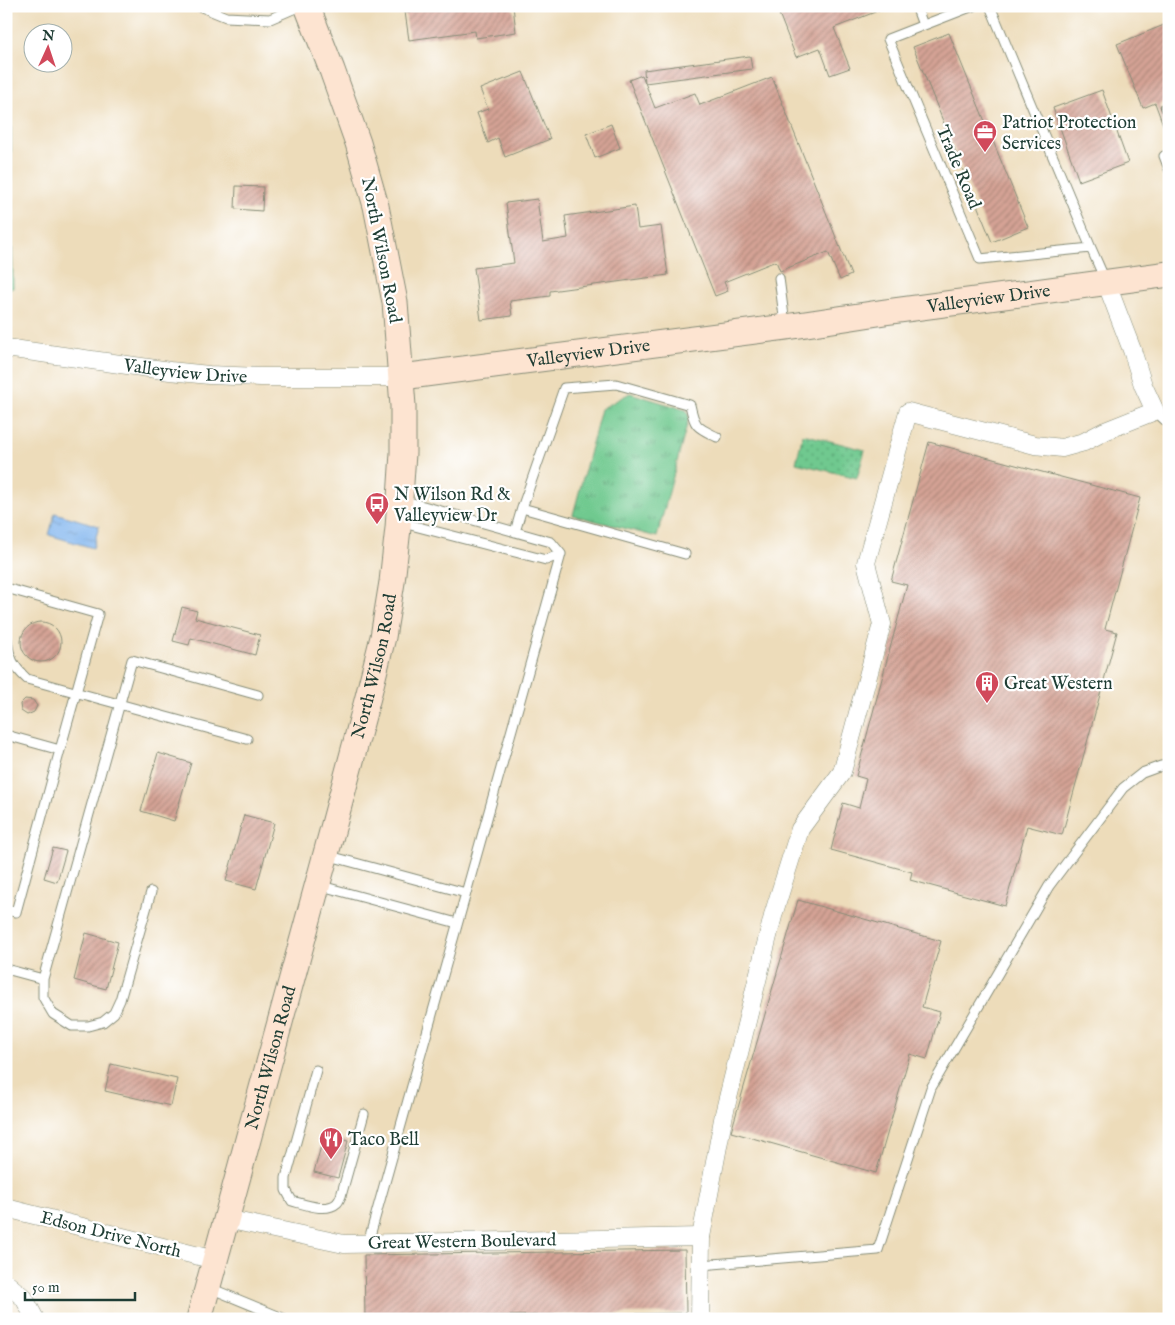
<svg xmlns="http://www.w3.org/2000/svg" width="1175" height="1325" font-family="'IM FELL English',serif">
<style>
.grass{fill:url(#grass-tufts);stroke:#488362}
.park{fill:url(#park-dots);stroke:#488362}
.water{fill:url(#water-ripples);stroke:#507991}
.building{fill:url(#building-hatch)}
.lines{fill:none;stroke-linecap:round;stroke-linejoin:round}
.lane-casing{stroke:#868c77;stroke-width:11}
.street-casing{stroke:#868c77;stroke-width:19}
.secondary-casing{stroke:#868c77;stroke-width:27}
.lane{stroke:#fff;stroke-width:9}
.street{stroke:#fff;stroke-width:18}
.secondary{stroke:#fde4d1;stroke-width:25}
.labels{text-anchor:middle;stroke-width:4.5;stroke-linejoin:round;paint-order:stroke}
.poi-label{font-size:18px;fill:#1f3d34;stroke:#fff;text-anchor:start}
.street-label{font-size:18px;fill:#1f3d34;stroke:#fff}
</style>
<defs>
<pattern id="grass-tufts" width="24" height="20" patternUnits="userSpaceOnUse" patternTransform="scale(1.25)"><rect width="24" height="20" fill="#70c98f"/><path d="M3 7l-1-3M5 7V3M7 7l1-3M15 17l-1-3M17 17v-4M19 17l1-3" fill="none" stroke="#5ba476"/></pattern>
<pattern id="park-dots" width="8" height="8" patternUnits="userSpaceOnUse" patternTransform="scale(1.25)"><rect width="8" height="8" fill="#70c98f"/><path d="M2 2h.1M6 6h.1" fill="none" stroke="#5ba476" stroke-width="1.8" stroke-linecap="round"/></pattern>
<pattern id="water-ripples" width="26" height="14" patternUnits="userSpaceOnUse" patternTransform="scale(1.25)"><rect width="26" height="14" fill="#81b5ee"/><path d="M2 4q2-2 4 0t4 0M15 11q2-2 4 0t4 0" fill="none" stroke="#6994c2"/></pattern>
<pattern id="building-hatch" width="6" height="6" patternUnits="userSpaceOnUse" patternTransform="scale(1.25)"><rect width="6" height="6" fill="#d5a395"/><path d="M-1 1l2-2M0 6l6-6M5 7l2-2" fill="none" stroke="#ac867a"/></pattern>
</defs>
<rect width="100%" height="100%" fill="#fff"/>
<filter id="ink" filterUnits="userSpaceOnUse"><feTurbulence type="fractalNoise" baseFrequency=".02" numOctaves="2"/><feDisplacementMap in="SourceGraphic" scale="10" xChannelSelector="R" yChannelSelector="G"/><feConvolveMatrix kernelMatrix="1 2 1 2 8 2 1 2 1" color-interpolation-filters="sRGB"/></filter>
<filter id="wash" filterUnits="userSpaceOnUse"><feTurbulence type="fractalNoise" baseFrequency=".0096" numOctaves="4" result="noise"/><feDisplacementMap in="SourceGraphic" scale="20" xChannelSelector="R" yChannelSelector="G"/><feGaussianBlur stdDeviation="1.12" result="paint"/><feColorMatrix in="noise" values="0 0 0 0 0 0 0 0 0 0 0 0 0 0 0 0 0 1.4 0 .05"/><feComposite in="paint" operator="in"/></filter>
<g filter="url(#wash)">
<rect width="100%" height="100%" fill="#eddcba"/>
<!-- grass -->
<path class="grass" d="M 6,49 L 10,60 L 13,288 L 6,289 Z
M 630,393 L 686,410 L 689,417 L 657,537 L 573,515 L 601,409 Z"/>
<!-- park -->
<path class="park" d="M 803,434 L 865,450 L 857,478 L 796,463 Z"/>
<!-- water -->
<path class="water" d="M 55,513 L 99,526 L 93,548 L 49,535 Z"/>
<g id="blocks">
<!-- building -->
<path class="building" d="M 448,6 L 513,6 L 516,32 L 476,38 L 475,31 L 409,40 L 405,12 Z
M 776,6 L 888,6 L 888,7 L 834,28 L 850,68 L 830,75 L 820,48 L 796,57 Z
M 1169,23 L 1169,100 L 1162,103 L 1160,106 L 1162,112 L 1169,113 L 1168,138 L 1155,103 L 1143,108 L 1117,44 Z
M 949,33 L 1028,227 L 992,242 L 913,47 Z
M 750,56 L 752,69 L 645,83 L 644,70 Z
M 523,72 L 550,139 L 505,157 L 498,138 L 488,143 L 477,113 L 488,109 L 480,89 Z
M 642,75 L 655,108 L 695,93 L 700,105 L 772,77 L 851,275 L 840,280 L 828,252 L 780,271 L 776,261 L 724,282 L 728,291 L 715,296 L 629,80 Z
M 1102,90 L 1128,163 L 1079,181 L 1053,108 Z
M 611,124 L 620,148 L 595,158 L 586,134 Z
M 236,186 L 263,187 L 262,211 L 235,209 Z
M 537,199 L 543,242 L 568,238 L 565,216 L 635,206 L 638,229 L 661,226 L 668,275 L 550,291 L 550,296 L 510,301 L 512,316 L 481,320 L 474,268 L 514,263 L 506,203 Z
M 929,442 L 1140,498 L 1105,629 L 1117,632 L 1062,835 L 1027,826 L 1005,906 L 910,880 L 912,872 L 831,850 L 843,803 L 859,808 L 866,779 L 856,776 L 907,585 L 891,581 Z
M 182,607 L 197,611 L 195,618 L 260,635 L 255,655 L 191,638 L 189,645 L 173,641 Z
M21 642a20 20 0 1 1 40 0a20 20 0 1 1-40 0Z
M 25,699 L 33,700 L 37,706 L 34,712 L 27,715 L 21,711 L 20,704 Z
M 158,753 L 191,763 L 174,821 L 141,811 Z
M 244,815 L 274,823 L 256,889 L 226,881 Z
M 53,848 L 66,851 L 57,882 L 44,878 Z
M 798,900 L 941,941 L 922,1007 L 940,1012 L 927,1059 L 910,1054 L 876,1173 L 731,1132 Z
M 86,933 L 118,942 L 106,989 L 74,980 Z
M 111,1064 L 177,1079 L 171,1106 L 105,1091 Z
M 324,1135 L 348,1141 L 338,1178 L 314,1172 Z
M 685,1250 L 686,1313 L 365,1318 L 364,1255 Z"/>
</g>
</g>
<g filter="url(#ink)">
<use href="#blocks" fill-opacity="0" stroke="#868c77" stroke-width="1"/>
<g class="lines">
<!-- lane casing -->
<g class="lane-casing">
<path id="lane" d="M 199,6 L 226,17 L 270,19 L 300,6
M 916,6 L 923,25
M 973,6 L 888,39 L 980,259 L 1091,248
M 990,6 L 1091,248 L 1106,282
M 1166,107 L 1169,106
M 1164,156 L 1169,169
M 779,278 L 785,324
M 1155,411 L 1169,424
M 402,500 L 551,542 L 561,554
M 399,522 L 546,560 L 561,554
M 515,532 L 522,508
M 685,554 L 522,508 L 564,388 L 616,384 L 690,405 C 695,428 697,427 717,437
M 6,588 L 98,614 L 60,750 L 6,735
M 7,639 C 9,658 13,666 27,679 L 247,739
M 326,855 L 466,893
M 318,885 L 457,923
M 151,892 L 120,1000 L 114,1013 L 103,1022 L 88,1026 L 72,1026 L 53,1014 L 43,997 L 43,979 L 132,660 L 258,695
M 6,910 L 16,912 L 60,750
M 6,969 L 43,979
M 316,1070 L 286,1178 L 286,1190 L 292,1201 C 304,1204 326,1213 337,1203 C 339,1201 340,1198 341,1196 L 364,1114
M 368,1243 L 561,554
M 701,1265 L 878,1250 L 931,1088 L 1049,886 L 1123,788 L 1142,773 L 1161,766 L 1169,765
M 210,1288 L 285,1319"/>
</g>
<!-- street casing -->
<g class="street-casing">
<g id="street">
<path id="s1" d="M 6,348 L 170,371 L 209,375 L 260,377 L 402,377"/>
<path d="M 6,1208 L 215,1260"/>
<path d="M 226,1219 L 344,1244 L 701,1237"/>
<path d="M 6,1283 L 24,1298 L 35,1319"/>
<path d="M 700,1319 L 701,1237 L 724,1114 L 774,912 L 800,829 L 842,772 L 882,624 L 866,563 L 908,412 L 1035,445 L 1062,448 L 1084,442 L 1105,431 L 1155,411 L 1143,385 L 1132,350 L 1106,282"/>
</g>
</g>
<!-- secondary casing -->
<g class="secondary-casing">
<g id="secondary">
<path id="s2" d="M 402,377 L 786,327 L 885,312 L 1169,274"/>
<path id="s3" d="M 199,1319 L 333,828 L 368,697 L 383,637 L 392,582 L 398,528 L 403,453 L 403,406 L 395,302 L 376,206 L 358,143 L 332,70 L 307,6"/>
</g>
</g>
<!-- lane -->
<use href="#lane" class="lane"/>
<!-- street -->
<use href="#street" class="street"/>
<!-- secondary -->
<use href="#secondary" class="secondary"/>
</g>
</g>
<!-- icons -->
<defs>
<g id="office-pin" transform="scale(1.25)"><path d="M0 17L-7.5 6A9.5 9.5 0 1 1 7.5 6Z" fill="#d1495b" stroke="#fff"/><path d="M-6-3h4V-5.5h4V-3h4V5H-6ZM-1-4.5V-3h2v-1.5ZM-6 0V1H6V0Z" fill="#fff"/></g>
<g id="bus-pin" transform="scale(1.25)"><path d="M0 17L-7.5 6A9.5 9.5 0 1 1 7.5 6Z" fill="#d1495b" stroke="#fff"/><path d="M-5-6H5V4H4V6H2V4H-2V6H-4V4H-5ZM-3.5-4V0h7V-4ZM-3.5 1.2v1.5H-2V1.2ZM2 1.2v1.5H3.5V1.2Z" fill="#fff"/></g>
<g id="building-pin" transform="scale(1.25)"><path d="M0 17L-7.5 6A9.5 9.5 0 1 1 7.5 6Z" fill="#d1495b" stroke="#fff"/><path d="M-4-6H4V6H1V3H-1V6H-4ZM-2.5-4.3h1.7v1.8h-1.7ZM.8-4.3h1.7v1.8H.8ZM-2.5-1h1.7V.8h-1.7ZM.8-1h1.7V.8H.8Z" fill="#fff"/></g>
<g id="restaurant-pin" transform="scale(1.25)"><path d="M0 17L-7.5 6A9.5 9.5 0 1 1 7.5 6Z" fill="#d1495b" stroke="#fff"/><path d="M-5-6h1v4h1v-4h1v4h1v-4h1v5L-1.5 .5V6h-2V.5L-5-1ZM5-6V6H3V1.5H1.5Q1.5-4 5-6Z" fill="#fff"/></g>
</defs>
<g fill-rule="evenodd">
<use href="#office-pin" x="985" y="132"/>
<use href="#bus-pin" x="377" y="504"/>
<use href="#building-pin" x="987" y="683"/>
<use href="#restaurant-pin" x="331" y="1139"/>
</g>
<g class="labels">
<!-- poi labels -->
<g class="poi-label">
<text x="1002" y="128">Patriot Protection<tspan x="1002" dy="21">Services</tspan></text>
<text x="394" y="500">N Wilson Rd &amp;<tspan x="394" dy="21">Valleyview Dr</tspan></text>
<text x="1004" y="689">Great Western</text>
<text x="348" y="1145">Taco Bell</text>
</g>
<!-- street labels -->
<g class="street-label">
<text transform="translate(959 167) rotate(67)" y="6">Trade Road</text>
<text transform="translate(382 250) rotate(79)" y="6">North Wilson Road</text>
<text dy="6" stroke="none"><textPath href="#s2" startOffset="592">Valleyview Drive</textPath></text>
<text dy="6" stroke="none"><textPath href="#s2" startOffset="188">Valleyview Drive</textPath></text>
<text dy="6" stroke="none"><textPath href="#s1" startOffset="181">Valleyview Drive</textPath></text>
<text dy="6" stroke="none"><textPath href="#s3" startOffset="676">North Wilson Road</textPath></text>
<text dy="6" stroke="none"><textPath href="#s3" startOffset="271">North Wilson Road</textPath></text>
<text transform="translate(111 1234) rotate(14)" y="6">Edson Drive North</text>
<text transform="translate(462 1241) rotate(-1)" y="6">Great Western Boulevard</text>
</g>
</g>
<!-- margin -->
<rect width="1175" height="1325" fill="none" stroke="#fff" stroke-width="25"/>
<!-- north arrow -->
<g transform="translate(48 48) rotate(3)"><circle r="24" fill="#ffffff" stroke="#a5b1ae"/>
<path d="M0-4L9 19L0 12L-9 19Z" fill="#d1495b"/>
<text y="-8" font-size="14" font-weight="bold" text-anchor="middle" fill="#1f3d34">N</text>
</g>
<!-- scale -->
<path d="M25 1292v8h110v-8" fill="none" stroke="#1f3d34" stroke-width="2.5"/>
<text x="32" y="1292" font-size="15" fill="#1f3d34" stroke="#ffffff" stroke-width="4" paint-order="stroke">50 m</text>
</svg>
